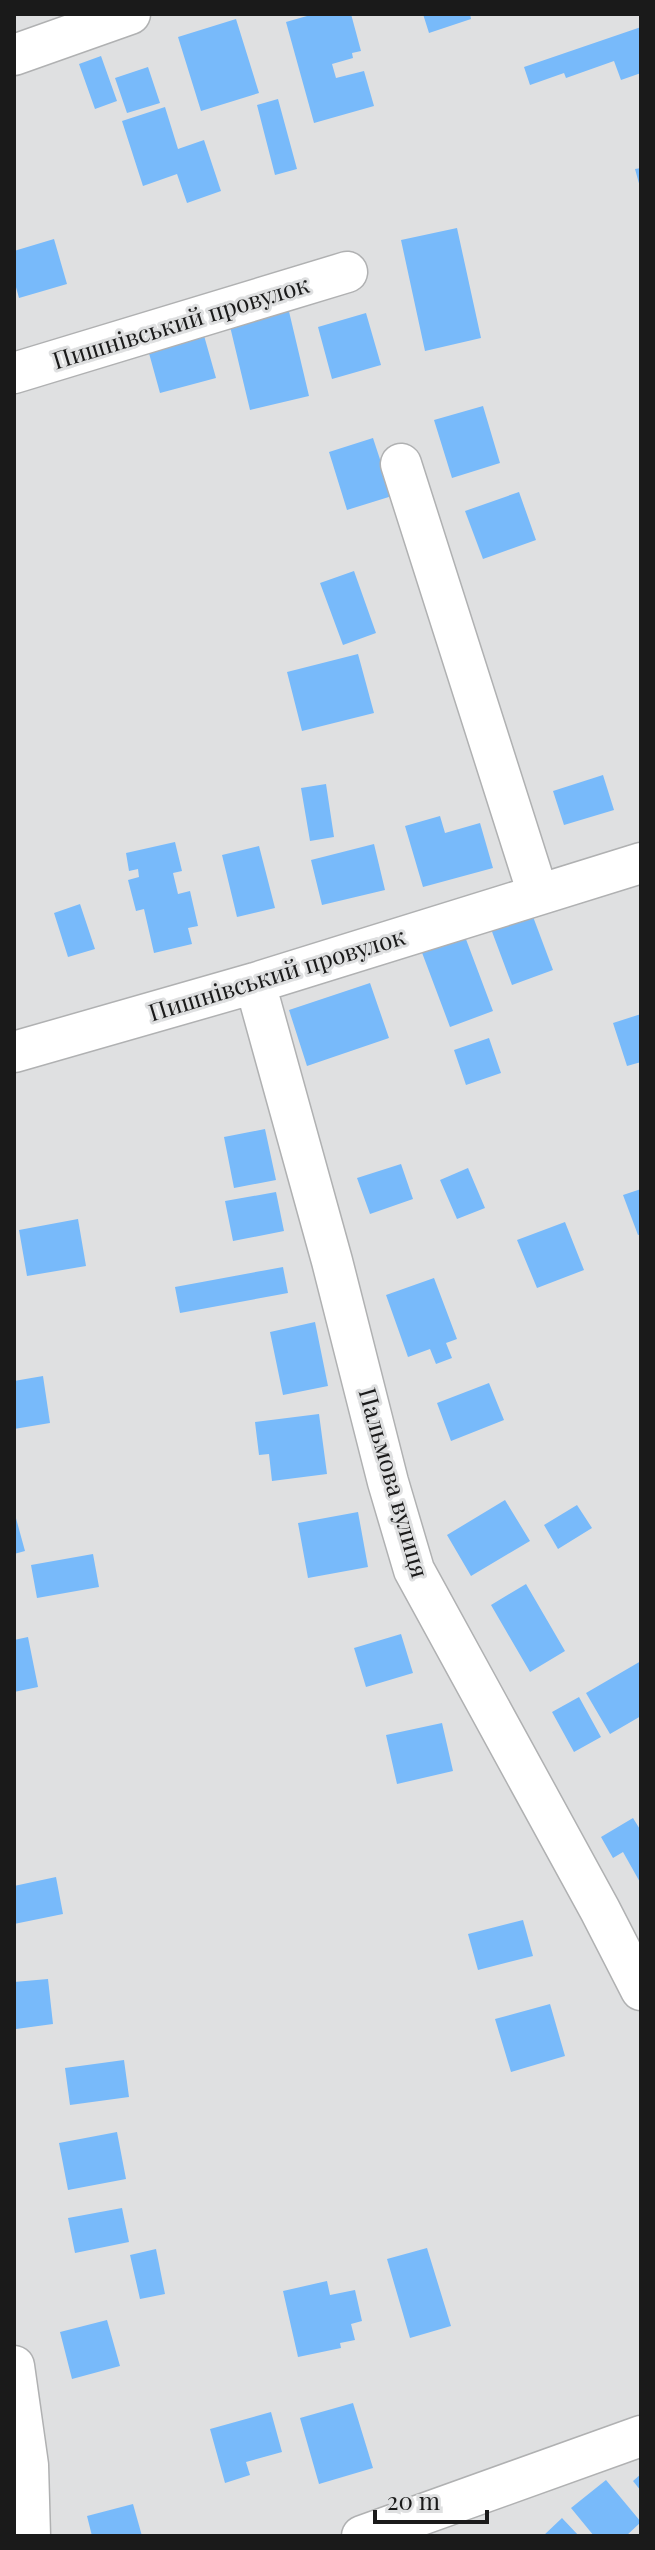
<svg xmlns="http://www.w3.org/2000/svg" width="655" height="2550" font-family="'Playfair Display',serif">
<style>
.building{fill:#78bafa}
.lines{fill:none;stroke-linecap:round;stroke-linejoin:round}
.minor-casing{stroke:#b0b1b2;stroke-width:43}
.minor{stroke:#fff;stroke-width:40}
.labels{text-anchor:middle;stroke-width:6;stroke-linejoin:round;paint-order:stroke}
.street-label{font-size:24px;fill:#1a1a1a;stroke:#dfe0e1}
</style>
<rect width="100%" height="100%" fill="#dfe0e1"/>
<!-- building -->
<path class="building" d="M 314,14 L 351,14 L 361,51 L 352,53 L 353,58 L 332,64 L 336,78 L 364,71 L 374,106 L 314,123 L 286,22 Z
M 423,14 L 470,14 L 471,19 L 429,33 Z
M 236,19 L 259,93 L 201,111 L 178,37 Z
M 641,27 L 641,73 L 621,80 L 614,61 L 566,78 L 564,73 L 530,85 L 524,67 Z
M 101,56 L 117,101 L 95,109 L 79,64 Z
M 148,67 L 160,103 L 127,113 L 115,78 Z
M 278,99 L 297,169 L 275,175 L 257,105 Z
M 165,107 L 178,149 L 204,140 L 221,191 L 187,203 L 177,174 L 143,186 L 122,121 Z
M 641,168 L 641,187 L 640,187 L 635,169 Z
M 457,228 L 481,338 L 425,351 L 401,240 Z
M 54,239 L 67,284 L 19,298 L 14,280 L 14,251 Z
M 287,303 L 309,396 L 250,410 L 228,318 Z
M 366,313 L 381,365 L 332,379 L 318,327 Z
M 203,332 L 216,378 L 160,393 L 147,346 Z
M 483,406 L 500,463 L 452,478 L 434,420 Z
M 373,438 L 392,496 L 347,510 L 329,452 Z
M 519,492 L 536,540 L 483,559 L 465,511 Z
M 354,571 L 376,633 L 343,645 L 320,583 Z
M 358,654 L 374,713 L 302,731 L 287,672 Z
M 603,775 L 614,810 L 564,825 L 553,791 Z
M 326,784 L 334,837 L 310,841 L 301,788 Z
M 440,816 L 445,833 L 480,823 L 493,868 L 423,887 L 405,826 Z
M 175,842 L 182,871 L 173,873 L 178,894 L 190,891 L 198,926 L 188,928 L 192,944 L 154,953 L 144,909 L 136,911 L 128,880 L 139,877 L 138,869 L 129,871 L 126,853 Z
M 374,844 L 385,890 L 322,905 L 311,860 Z
M 259,846 L 275,908 L 237,917 L 222,855 Z
M 80,904 L 95,949 L 68,957 L 54,913 Z
M 532,914 L 553,970 L 512,985 L 491,929 Z
M 464,934 L 493,1011 L 450,1027 L 421,950 Z
M 370,983 L 389,1038 L 307,1066 L 289,1010 Z
M 641,1014 L 641,1062 L 627,1066 L 613,1023 Z
M 489,1038 L 501,1073 L 466,1085 L 454,1050 Z
M 265,1129 L 276,1180 L 234,1188 L 224,1137 Z
M 401,1164 L 413,1199 L 370,1214 L 357,1178 Z
M 468,1168 L 485,1208 L 457,1219 L 440,1180 Z
M 641,1189 L 641,1234 L 638,1235 L 623,1195 Z
M 276,1192 L 284,1231 L 233,1241 L 225,1201 Z
M 78,1219 L 86,1266 L 27,1276 L 19,1230 Z
M 565,1222 L 584,1270 L 537,1288 L 517,1240 Z
M 283,1267 L 288,1293 L 180,1313 L 175,1287 Z
M 434,1278 L 457,1339 L 446,1343 L 452,1358 L 436,1364 L 430,1349 L 408,1357 L 386,1295 Z
M 315,1322 L 328,1386 L 283,1395 L 270,1332 Z
M 43,1376 L 50,1423 L 14,1429 L 14,1381 Z
M 489,1383 L 504,1420 L 451,1441 L 437,1403 Z
M 319,1414 L 327,1474 L 272,1481 L 269,1454 L 259,1455 L 255,1422 Z
M 505,1500 L 530,1541 L 471,1576 L 447,1535 Z
M 577,1505 L 592,1528 L 558,1549 L 544,1525 Z
M 14,1511 L 25,1551 L 14,1554 Z
M 358,1512 L 368,1567 L 308,1578 L 298,1523 Z
M 93,1554 L 99,1587 L 37,1598 L 31,1565 Z
M 526,1584 L 565,1651 L 530,1672 L 491,1605 Z
M 401,1634 L 413,1673 L 366,1687 L 354,1648 Z
M 28,1637 L 38,1687 L 14,1692 L 14,1640 Z
M 641,1661 L 641,1716 L 610,1734 L 586,1693 Z
M 579,1697 L 601,1737 L 574,1752 L 552,1712 Z
M 442,1723 L 453,1771 L 397,1784 L 386,1735 Z
M 633,1818 L 641,1831 L 641,1884 L 623,1852 L 613,1858 L 601,1837 Z
M 56,1877 L 63,1914 L 14,1924 L 14,1886 Z
M 523,1920 L 533,1956 L 478,1970 L 468,1934 Z
M 48,1979 L 53,2024 L 16,2029 L 14,1982 Z
M 550,2004 L 565,2056 L 511,2072 L 495,2019 Z
M 124,2060 L 129,2097 L 70,2105 L 65,2068 Z
M 117,2132 L 126,2179 L 68,2190 L 59,2143 Z
M 122,2208 L 129,2242 L 75,2253 L 68,2218 Z
M 427,2248 L 451,2326 L 410,2338 L 387,2259 Z
M 156,2249 L 165,2294 L 140,2299 L 130,2255 Z
M 327,2281 L 330,2295 L 355,2290 L 362,2321 L 351,2324 L 355,2340 L 340,2343 L 341,2348 L 298,2357 L 283,2291 Z
M 107,2320 L 120,2366 L 72,2379 L 60,2332 Z
M 353,2403 L 373,2468 L 319,2484 L 300,2418 Z
M 271,2412 L 282,2452 L 246,2462 L 250,2475 L 225,2483 L 210,2429 Z
M 641,2474 L 641,2491 L 633,2481 Z
M 606,2480 L 641,2522 L 626,2536 L 594,2536 L 571,2508 Z
M 133,2504 L 142,2536 L 92,2536 L 87,2516 Z
M 562,2518 L 579,2536 L 543,2536 Z"/>
<g class="lines">
<!-- minor casing -->
<g class="minor-casing">
<path id="minor" d="M 14,55 L 130,14
M 14,373 L 347,272
M 401,464 L 538,894
M 255,983 L 332,1261 L 388,1482 L 414,1570 L 600,1910 L 641,1990
M 14,1052 L 255,983 L 641,863
M 14,2366 L 28,2465 L 30,2536
M 362,2536 L 641,2436"/>
</g>
<!-- minor -->
<use href="#minor" class="minor"/>
</g>
<g class="labels">
<!-- street labels -->
<g class="street-label">
<text transform="translate(181 323) rotate(-17)" y="8">Пишнівський провулок</text>
<text transform="translate(277 975) rotate(-17)" y="8">Пишнівський провулок</text>
<text transform="translate(393 1483) rotate(74)" y="8">Пальмова вулиця</text>
</g>
</g>
<!-- border -->
<rect width="655" height="2550" fill="none" stroke="#1a1a1a" stroke-width="32"/>
<!-- scale -->
<path d="M375 2510v12h112v-12" fill="none" stroke="#1a1a1a" stroke-width="4"/>
<text x="387" y="2510" font-size="24" fill="#1a1a1a" stroke="#dfe0e1" stroke-width="6" paint-order="stroke">20 m</text>
</svg>
